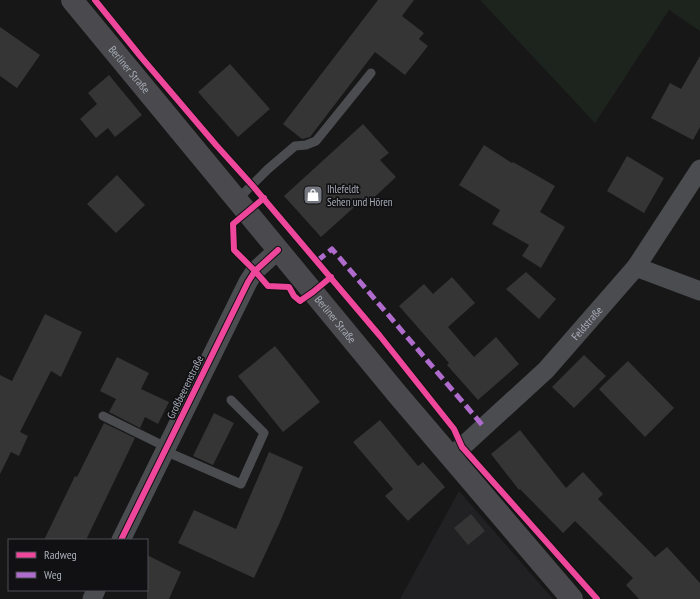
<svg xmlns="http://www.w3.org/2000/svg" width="700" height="599" font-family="'PT Sans Narrow',sans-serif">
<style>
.built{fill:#212123}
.green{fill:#1d241e}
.building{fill:#353536}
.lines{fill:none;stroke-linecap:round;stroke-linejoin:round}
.lane{stroke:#4b4c50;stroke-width:9}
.street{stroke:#4b4c50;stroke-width:19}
.secondary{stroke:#4a4a4e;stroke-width:22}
.quiet{stroke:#b06ccc;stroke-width:5;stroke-dasharray:10 5;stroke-linecap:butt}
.cycleway-casing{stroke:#111113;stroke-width:8}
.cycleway{stroke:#ed469a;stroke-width:6}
.labels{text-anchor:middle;stroke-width:3.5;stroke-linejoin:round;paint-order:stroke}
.street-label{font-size:11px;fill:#a8adb8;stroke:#111113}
.poi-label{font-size:11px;fill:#a8adb8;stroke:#111113;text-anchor:start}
</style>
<rect width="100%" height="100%" fill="#171717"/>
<!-- built -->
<path class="built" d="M 459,491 L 553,599 L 400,599 Z"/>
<!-- green -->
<path class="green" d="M 480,0 L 700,0 L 700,31 L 669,10 L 595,123 Z"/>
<!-- building -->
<path class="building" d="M 378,0 L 414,0 L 402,16 L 424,33 L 419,39 L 428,46 L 405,75 L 375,52 L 310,137 L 302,139 L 283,124 Z
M 0,27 L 40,55 L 17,88 L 0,76 Z
M 700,56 L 700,127 L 693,140 L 651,118 L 670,83 L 681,89 Z
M 230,64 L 270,109 L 238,137 L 198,92 Z
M 109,75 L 142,115 L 115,137 L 108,128 L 96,138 L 80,119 L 97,104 L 88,93 Z
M 363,124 L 389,153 L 380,160 L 396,177 L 366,205 L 362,200 L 321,237 L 284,196 Z
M 484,145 L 512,163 L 513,162 L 555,186 L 540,212 L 565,227 L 541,268 L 522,256 L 529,245 L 492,224 L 500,210 L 459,185 Z
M 627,156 L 664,178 L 644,213 L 607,191 Z
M 117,175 L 145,205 L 116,233 L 87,204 Z
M 526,272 L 556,299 L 539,319 L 506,289 Z
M 452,277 L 475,303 L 448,327 L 474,357 L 496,337 L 519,364 L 478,400 L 447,365 L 449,363 L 399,306 L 424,284 L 433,294 Z
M 45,314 L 82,332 L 61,377 L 51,371 L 20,432 L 28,436 L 19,456 L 11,452 L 0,474 L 0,375 L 12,381 Z
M 275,346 L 320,402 L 283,432 L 238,376 Z
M 584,355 L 606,376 L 574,408 L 552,387 Z
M 117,357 L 149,373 L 141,389 L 169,402 L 158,424 L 145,417 L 140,428 L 109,412 L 116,399 L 100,391 Z
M 628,361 L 674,408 L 645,437 L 599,389 Z
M 214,413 L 234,423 L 213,465 L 193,456 Z
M 380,420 L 418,466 L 423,462 L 445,487 L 408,521 L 385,496 L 393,489 L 353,442 Z
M 104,423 L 135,438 L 86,540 L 44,540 L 75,476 L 77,477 Z
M 520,430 L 566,488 L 583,472 L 603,494 L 598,499 L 655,557 L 667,547 L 700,583 L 700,599 L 639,599 L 626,585 L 633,578 L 575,521 L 563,533 L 520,489 L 519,490 L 491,454 Z
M 269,452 L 303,467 L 280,522 L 254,578 L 178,543 L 194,510 L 236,529 Z
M 471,514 L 485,531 L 468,545 L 454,528 Z
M 147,555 L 181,572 L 169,599 L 147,599 Z"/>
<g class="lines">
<!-- lane -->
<path class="lane" d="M 237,200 L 268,169 L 295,146 L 306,145 L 316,141 L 371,73
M 103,416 L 166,447
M 165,451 L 241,484 L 264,433 L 231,400"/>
<!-- street -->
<g class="street">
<path d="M 636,267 L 700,291"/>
<path id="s1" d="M 451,457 L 546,370 L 636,267 L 700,169"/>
<path d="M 121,540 L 248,282 L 255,271 L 278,250"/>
<path d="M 92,599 L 96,590"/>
</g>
<!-- secondary -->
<path class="secondary" id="s2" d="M 72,0 L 398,395 L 572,599"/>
<!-- quiet -->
<path class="quiet" d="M 317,261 L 332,249 L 484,427"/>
<!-- cycleway casing -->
<g class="cycleway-casing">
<path id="cycleway" d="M 95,0 L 141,57 L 216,145 L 252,185 L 380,336 L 454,429 L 462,447 L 597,599
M 264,198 L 233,224 L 234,250 L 255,271 L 268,286 L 289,287 L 294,296 L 300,301 L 313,292 L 331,277
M 121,540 L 248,282 L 255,271 L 278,250"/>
</g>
<!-- cycleway -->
<use href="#cycleway" class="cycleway"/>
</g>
<!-- icons -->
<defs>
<g id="shop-square" transform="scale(1)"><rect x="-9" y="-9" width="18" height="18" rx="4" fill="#757880" stroke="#111113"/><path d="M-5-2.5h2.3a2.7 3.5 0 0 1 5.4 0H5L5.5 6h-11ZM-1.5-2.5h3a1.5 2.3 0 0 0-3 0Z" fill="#fff"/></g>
</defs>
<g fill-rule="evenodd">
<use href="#shop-square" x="313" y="195"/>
</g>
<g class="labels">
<!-- street labels -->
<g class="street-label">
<text dy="4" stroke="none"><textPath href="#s2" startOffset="90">Berliner Straße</textPath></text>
<text dy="4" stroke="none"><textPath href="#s2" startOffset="414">Berliner Straße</textPath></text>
<text dy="4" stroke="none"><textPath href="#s1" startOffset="191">Feldstraße</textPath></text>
<text transform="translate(185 387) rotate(-64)" y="4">Großbeerenstraße</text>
</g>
<!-- poi labels -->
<g class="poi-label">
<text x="327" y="193">Ihlefeldt<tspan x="327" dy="13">Sehen und Hören</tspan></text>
</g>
</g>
<!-- legend -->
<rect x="8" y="539" width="140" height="52" fill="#111113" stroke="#4d4f55"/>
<rect x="16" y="552" width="20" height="6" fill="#ed469a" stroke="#4d4f55"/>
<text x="44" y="559" font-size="12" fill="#a8adb8">Radweg</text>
<rect x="16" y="572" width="20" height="6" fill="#b06ccc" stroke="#4d4f55"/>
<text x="44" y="579" font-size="12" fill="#a8adb8">Weg</text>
</svg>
